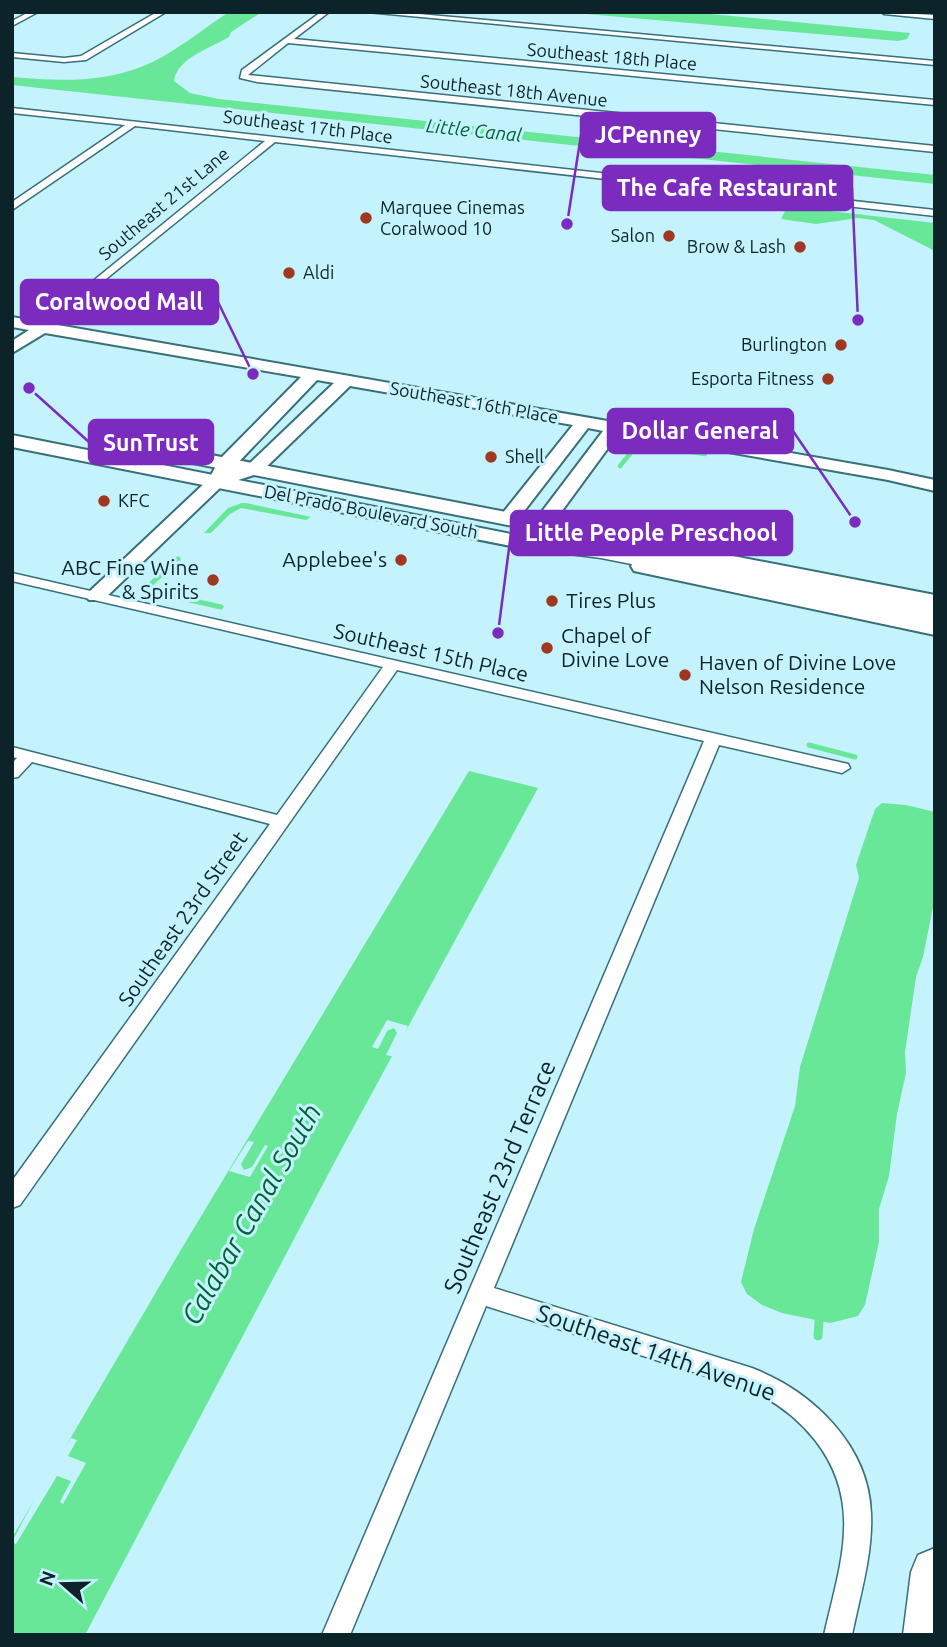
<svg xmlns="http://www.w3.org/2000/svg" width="947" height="1647" font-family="Ubuntu,sans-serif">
	<rect width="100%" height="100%" fill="#c4f2fd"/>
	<path fill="#68e798" d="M 229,12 L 262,12 L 231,32 L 229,37 C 211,48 177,58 174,81 L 190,93 L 219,99 L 935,175 L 935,184 L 12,85 L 12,77 C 55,81 101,83 141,67 C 172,55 201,30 229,12 Z
		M 563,12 L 690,12 L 910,33 L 907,39 L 898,41 Z
		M 794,207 L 935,223 L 935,251 L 874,220 L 858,218 L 816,224 L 781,219 L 785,211 Z
		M 242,503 L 246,503 L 311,517 L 306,520 L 241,508 L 230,514 L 211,533 L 204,533 L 228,508 Z
		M 469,771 L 538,788 L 341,1150 L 85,1635 L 12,1635 L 12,1538 L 176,1258 Z
		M 882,803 L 906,805 L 935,812 L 935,897 L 923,957 L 916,977 L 905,1052 L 906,1073 L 897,1114 L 889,1176 L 879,1209 L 879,1242 L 865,1305 L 858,1316 L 830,1323 L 782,1313 L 762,1305 L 747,1294 L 741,1282 L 754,1229 L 795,1106 L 800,1067 L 859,878 L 856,865 L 875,809 Z"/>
	<path fill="#c4f2fd" d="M 387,1020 L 408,1026 L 395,1057 L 386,1055 L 397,1033 L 394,1028 L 387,1031 L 378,1049 L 372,1047 Z
		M 248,1141 L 254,1142 L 241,1164 L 244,1170 L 252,1167 L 265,1145 L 268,1146 L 250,1177 L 229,1171 Z
		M 71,1438 L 77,1440 L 68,1456 L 86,1463 L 63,1504 L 60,1502 L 71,1481 L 57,1476 L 16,1544 L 12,1542 L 33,1502 L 30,1500 Z"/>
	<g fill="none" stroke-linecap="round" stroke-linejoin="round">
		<path stroke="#68e798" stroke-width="4.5" d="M 620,466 L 633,450 L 646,445 L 705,454"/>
		<path stroke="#68e798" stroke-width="5" d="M 178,559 L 151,584 L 150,591 L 221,607
			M 809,745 L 855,757"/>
		<path stroke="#68e798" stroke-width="9" d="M 818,1336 L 819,1321"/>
		<defs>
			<path id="street" d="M 29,12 L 38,12 L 12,26 L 12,21 Z
				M 157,12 L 166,12 L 86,60 L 64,62 L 12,57 L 12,53 L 64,58 L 81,56 Z
				M 321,12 L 329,12 L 294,39 L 935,100 L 935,105 L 288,43 L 248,75 L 935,146 L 935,152 L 257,82 L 240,78 L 242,70 Z
				M 367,12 L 397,12 L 935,61 L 935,65 Z
				M 881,12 L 935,15 L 935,19 L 884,14 Z
				M 12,108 L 935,210 L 935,216 L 275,142 L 43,330 L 39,329 L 39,325 L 265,141 L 135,126 L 12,210 L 12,202 L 125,125 L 12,113 Z
				M 12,573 L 848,764 L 850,768 L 842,773 L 719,745 L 494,1288 L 752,1368 C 812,1391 869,1445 871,1513 C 873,1554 860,1595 852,1635 L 824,1635 C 840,1564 864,1503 815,1440 C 796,1416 774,1400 747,1389 L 486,1306 L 350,1635 L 322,1635 L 704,741 L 397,670 L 20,1205 L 12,1208 L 12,1181 L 270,824 L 32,762 L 18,777 L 12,778 L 12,763 L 17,758 L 12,757 L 12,747 L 277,815 L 383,667 L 12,581 Z"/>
			<path id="secondary" d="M 12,317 L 888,470 L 935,480 L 935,491 L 888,480 L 619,433 L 548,530 L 541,532 L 531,526 L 603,431 L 588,428 L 515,523 L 508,525 L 498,519 L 573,425 L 350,386 L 260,473 L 223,485 L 103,600 L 89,600 L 86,596 L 89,592 L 209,479 L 219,460 L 301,377 L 45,333 L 12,353 L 12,341 L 29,330 L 12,327 ZM 317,380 L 334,383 L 248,465 L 231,470 Z"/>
			<path id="primary" d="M 12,435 L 546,541 L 553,543 L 556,547 L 553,551 L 546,553 L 12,447 Z
				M 108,435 L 935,595 L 935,609 L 101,445 L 99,441 L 101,437 Z
				M 642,560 L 935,621 L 935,635 L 634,571 L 631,566 L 634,561 Z"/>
			<path id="highway" d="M 523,534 L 601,542 L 935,608 L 935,624 L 601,558 L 514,547 L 510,542 L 514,537 Z
				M 935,1548 L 935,1635 L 903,1635 L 911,1572 L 918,1555 Z"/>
		</defs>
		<use href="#street" stroke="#376f7b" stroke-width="3"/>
		<use href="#secondary" stroke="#376f7b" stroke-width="4"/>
		<use href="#primary" stroke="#376f7b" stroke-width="4"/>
		<use href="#highway" stroke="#376f7b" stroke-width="3"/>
		<use href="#street" fill="#fff" fill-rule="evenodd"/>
		<use href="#secondary" fill="#fff" fill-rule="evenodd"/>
		<use href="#primary" fill="#fff" fill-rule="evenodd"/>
		<use href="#highway" fill="#fff" fill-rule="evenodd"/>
	</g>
	<g fill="#a03720" stroke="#c4f2fd" stroke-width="2.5">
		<circle cx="366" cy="218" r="7"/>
		<circle cx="669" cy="236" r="7"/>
		<circle cx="800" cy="247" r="7"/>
		<circle cx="289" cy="273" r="7"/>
		<circle cx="841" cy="345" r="7"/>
		<circle cx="828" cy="379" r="7"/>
		<circle cx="491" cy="457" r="7"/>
		<circle cx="104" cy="501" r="7"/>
		<circle cx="401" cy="560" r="7"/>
		<circle cx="213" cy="580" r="7"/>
		<circle cx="552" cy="601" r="7"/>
		<circle cx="547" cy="648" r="7"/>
		<circle cx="685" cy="675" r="7"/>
	</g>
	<g text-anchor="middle" stroke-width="6" stroke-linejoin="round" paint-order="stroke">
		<g font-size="18" fill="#0c2329" stroke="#c4f2fd">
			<text transform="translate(612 57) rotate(5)" y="6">Southeast 18th Place</text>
			<text transform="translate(514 91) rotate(6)" y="6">Southeast 18th Avenue</text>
			<text transform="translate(308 127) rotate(7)" y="6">Southeast 17th Place</text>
			<text transform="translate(164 204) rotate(-40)" y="6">Southeast 21st Lane</text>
			<text transform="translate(474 403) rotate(10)" y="6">Southeast 16th Place</text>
			<text transform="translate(371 512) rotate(11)" y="6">Del Prado Boulevard South</text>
		</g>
		<g font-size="18" fill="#0c2329" stroke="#c4f2fd" text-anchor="start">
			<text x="380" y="214">Marquee Cinemas<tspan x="380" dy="21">Coralwood 10</tspan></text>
			<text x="655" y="242" text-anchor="end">Salon</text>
			<text x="786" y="253" text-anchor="end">Brow &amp; Lash</text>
			<text x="303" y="279">Aldi</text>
			<text x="827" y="351" text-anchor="end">Burlington</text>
			<text x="814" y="385" text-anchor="end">Esporta Fitness</text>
			<text x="505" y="463">Shell</text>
			<text x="118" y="507">KFC</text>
		</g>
		<g font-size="19" font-style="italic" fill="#006434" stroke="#c4f2fd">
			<text transform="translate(474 130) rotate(6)" y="7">Little Canal</text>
		</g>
		<g font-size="21" fill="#0c2329" stroke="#c4f2fd" text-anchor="start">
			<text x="387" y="567" text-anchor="end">Applebee's</text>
			<text x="199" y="575" text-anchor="end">ABC Fine Wine<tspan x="199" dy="24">&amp; Spirits</tspan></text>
			<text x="566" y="608">Tires Plus</text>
			<text x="561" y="643">Chapel of<tspan x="561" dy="24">Divine Love</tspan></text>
			<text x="699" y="670">Haven of Divine Love<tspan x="699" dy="24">Nelson Residence</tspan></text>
		</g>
		<g font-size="21" fill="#0c2329" stroke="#c4f2fd">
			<text transform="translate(431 653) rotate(13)" y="7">Southeast 15th Place</text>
			<text transform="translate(183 919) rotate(-55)" y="7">Southeast 23rd Street</text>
		</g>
		<g font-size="24" fill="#0c2329" stroke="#c4f2fd">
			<text transform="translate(500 1177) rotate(-67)" y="8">Southeast 23rd Terrace</text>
			<text transform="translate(656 1353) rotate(19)" y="8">Southeast 14th Avenue</text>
		</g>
		<g font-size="28" font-style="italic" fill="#006434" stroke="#c4f2fd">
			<text transform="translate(251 1214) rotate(-60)" y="10">Calabar Canal South</text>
		</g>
	</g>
	<path fill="none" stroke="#7b2cbf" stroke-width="2.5" d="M567 224L581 135M858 320L852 188M253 374L218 302M855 522L793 431M29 388L89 442M498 633L511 533"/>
	<g fill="#7b2cbf" stroke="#c4f2fd" stroke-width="2.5">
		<circle cx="567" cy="224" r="7"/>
		<circle cx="858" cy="320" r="7"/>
		<circle cx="253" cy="374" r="7"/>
		<circle cx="855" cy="522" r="7"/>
		<circle cx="29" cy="388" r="7"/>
		<circle cx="498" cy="633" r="7"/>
	</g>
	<g fill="#7b2cbf" stroke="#7b2cbf" stroke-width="2.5">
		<rect x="581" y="113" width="134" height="44" rx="7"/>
		<rect x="603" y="166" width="249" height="44" rx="7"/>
		<rect x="21" y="280" width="197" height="44" rx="7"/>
		<rect x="608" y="409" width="185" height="44" rx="7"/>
		<rect x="89" y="420" width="124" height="44" rx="7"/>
		<rect x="511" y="511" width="281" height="44" rx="7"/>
	</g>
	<g font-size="23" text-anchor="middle" font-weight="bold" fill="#fff">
		<text x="648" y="143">JCPenney</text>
		<text x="727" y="196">The Cafe Restaurant</text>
		<text x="119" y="310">Coralwood Mall</text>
		<text x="700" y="439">Dollar General</text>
		<text x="151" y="451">SunTrust</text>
		<text x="651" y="541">Little People Preschool</text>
	</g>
	<rect width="947" height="1647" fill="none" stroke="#0c2329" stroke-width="28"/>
	<g transform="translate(63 1584) rotate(290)" stroke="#c4f2fd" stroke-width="5" paint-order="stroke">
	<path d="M0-5L12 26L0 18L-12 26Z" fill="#0c2329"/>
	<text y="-10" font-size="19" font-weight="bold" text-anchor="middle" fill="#0c2329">N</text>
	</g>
</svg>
